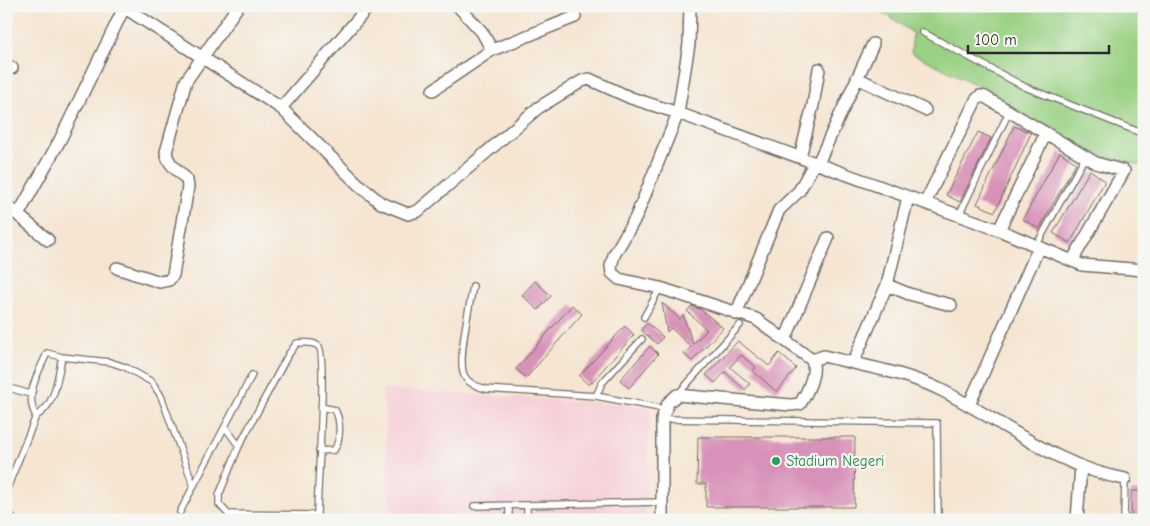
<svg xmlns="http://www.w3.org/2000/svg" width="1150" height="526" font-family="'Comic Neue',sans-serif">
	<rect width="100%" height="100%" fill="#f6f6f2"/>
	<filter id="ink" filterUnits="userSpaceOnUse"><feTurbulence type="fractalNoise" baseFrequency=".02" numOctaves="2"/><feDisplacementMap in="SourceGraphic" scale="10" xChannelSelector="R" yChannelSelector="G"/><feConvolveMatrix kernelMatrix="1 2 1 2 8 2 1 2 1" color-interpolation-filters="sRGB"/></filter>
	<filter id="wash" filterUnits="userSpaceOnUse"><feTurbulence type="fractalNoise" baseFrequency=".0096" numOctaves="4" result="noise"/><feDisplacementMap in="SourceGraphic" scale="20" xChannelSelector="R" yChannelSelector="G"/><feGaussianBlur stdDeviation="1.12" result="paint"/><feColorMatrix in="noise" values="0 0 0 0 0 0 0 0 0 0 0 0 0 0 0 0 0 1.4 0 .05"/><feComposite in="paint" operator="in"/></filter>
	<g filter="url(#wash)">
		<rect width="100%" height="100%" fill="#f5e5d1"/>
		<path fill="#f6cfd7" d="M 383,389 L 616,404 L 617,401 L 650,408 L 645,520 L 391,520 Z"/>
		<path fill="#9ad184" stroke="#627e58" d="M 874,6 L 1144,6 L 1144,166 L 1101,156 L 1037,123 L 977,85 L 911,53 L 913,33 Z"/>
		<g id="blocks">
			<path fill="#d891b8" d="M 1014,126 L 1031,133 L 995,212 L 977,204 Z
				M 978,132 L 991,138 L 960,202 L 946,195 Z
				M 1060,152 L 1076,163 L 1039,229 L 1023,219 Z
				M 1090,170 L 1105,181 L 1070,243 L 1053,233 Z
				M 535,281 L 551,296 L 538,310 L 522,295 Z
				M 662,303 L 680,319 L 683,315 L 693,344 L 707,330 L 687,311 L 692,306 L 700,309 L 723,328 L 692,361 L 684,354 L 691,347 L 671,328 L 667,332 Z
				M 572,305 L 582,314 L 526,378 L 516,369 Z
				M 647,323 L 663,337 L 657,344 L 641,330 Z
				M 625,326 L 634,335 L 589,385 L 579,376 Z
				M 738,341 L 769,366 L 779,353 L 796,368 L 777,392 L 753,371 L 756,367 L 741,355 L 730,367 L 750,384 L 745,390 L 725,372 L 715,383 L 706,375 Z
				M 650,346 L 658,354 L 629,388 L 620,380 Z
				M 698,437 L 855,437 L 854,507 L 706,507 L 706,484 L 697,484 Z
				M 1131,491 L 1144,491 L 1144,520 L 1131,520 Z"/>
		</g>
	</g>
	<g filter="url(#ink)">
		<use href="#blocks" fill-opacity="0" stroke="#726c65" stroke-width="1"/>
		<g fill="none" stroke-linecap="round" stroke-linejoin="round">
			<defs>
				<path id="lane" d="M 922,32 L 1025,87 L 1144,134
					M 959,215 L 1009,112
					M 1036,246 L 1085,157
					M 473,286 C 470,304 457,360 464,375 C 468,384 477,386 486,389 L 596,396 L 665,409
					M 644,317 L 660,288
					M 6,387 L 30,394
					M 678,394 L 740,325
					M 596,396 L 602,383 L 642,339
					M 36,416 C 24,395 38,374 47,353 L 62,357
					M 662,419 L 937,423 L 938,520
					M 225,427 L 239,446
					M 319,451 L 334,450 C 341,440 341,421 335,410 L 321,407
					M 6,491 L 36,416 C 56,405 57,379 62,357 L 110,362 L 125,367 L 152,382 L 161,396 L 193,484
					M 474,506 L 662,502
					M 509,506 L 509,520
					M 527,506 L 527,520
					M 180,512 L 252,375
					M 316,520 L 317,515 C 317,494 327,356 319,347 C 314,341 304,343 297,343 L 288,355 L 239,446 L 219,495 L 219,504 L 228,514 L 317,515
					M 1124,520 L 1125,479"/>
				<path id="street" d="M 122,6 L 281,108 L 369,6
					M 458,6 L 482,32 L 492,50
					M 6,64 L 12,68
					M 857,78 L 925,110
					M 433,90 L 492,50 L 575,17
					M 281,108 L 359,185 L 381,203 L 408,214 L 418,211 L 538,108 L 582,81 L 589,79 L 631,98 L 678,113 L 999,230 L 1082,265 L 1144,270
					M 800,157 L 813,105 L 819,69
					M 818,163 L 873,44
					M 925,203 L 976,100 L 980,96 L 985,97 L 1096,163 L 1124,171 L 1072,261
					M 6,205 L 48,240
					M 18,215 L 60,140 L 125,6
					M 999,230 L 1046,133
					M 117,268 L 160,282 L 169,280 L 173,275 L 188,187 L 187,180 C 179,170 168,166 166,152 L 186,81 L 238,6
					M 887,285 L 909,294 L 951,305
					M 736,314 L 779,210 L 799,191 L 815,162
					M 785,340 L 828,238
					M 812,360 L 824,356 C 863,366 904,372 941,390 C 1001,420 1057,467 1125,479
					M 853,363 L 887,285 L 908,197
					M 969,405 L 1039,247
					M 662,520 L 662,419 L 668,403 L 677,395 L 791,405 L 800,404 C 807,393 817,373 812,360 L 756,319 L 660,288 L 619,279 L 612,273 L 611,266 L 614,255 L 636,217 L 678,113 L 689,44 L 690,6
					M 1077,520 L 1081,466"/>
				<path id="primary" d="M 6,519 L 7,520"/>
			</defs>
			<use href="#lane" stroke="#726c65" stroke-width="8"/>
			<use href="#street" stroke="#726c65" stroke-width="14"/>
			<use href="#primary" stroke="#726c65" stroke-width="20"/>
			<use href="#lane" stroke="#fff" stroke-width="5.5"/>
			<use href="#street" stroke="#fff" stroke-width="11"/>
			<use href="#primary" stroke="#fff" stroke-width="18"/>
		</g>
	</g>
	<circle fill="#2e9e5b" stroke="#f6f6f2" stroke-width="2" cx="776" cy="461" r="5"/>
	<g text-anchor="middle" stroke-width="4.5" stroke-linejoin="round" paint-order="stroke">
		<g font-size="15" fill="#27864d" stroke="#f6f6f2" text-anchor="start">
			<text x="786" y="466">Stadium Negeri</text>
		</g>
	</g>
	<rect width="1150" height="526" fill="none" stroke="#f6f6f2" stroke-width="25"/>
	<path d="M968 45v8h141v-8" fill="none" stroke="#2b2b2b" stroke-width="2.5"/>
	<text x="975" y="45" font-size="15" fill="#2b2b2b" stroke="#f6f6f2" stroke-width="4" paint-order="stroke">100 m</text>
</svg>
